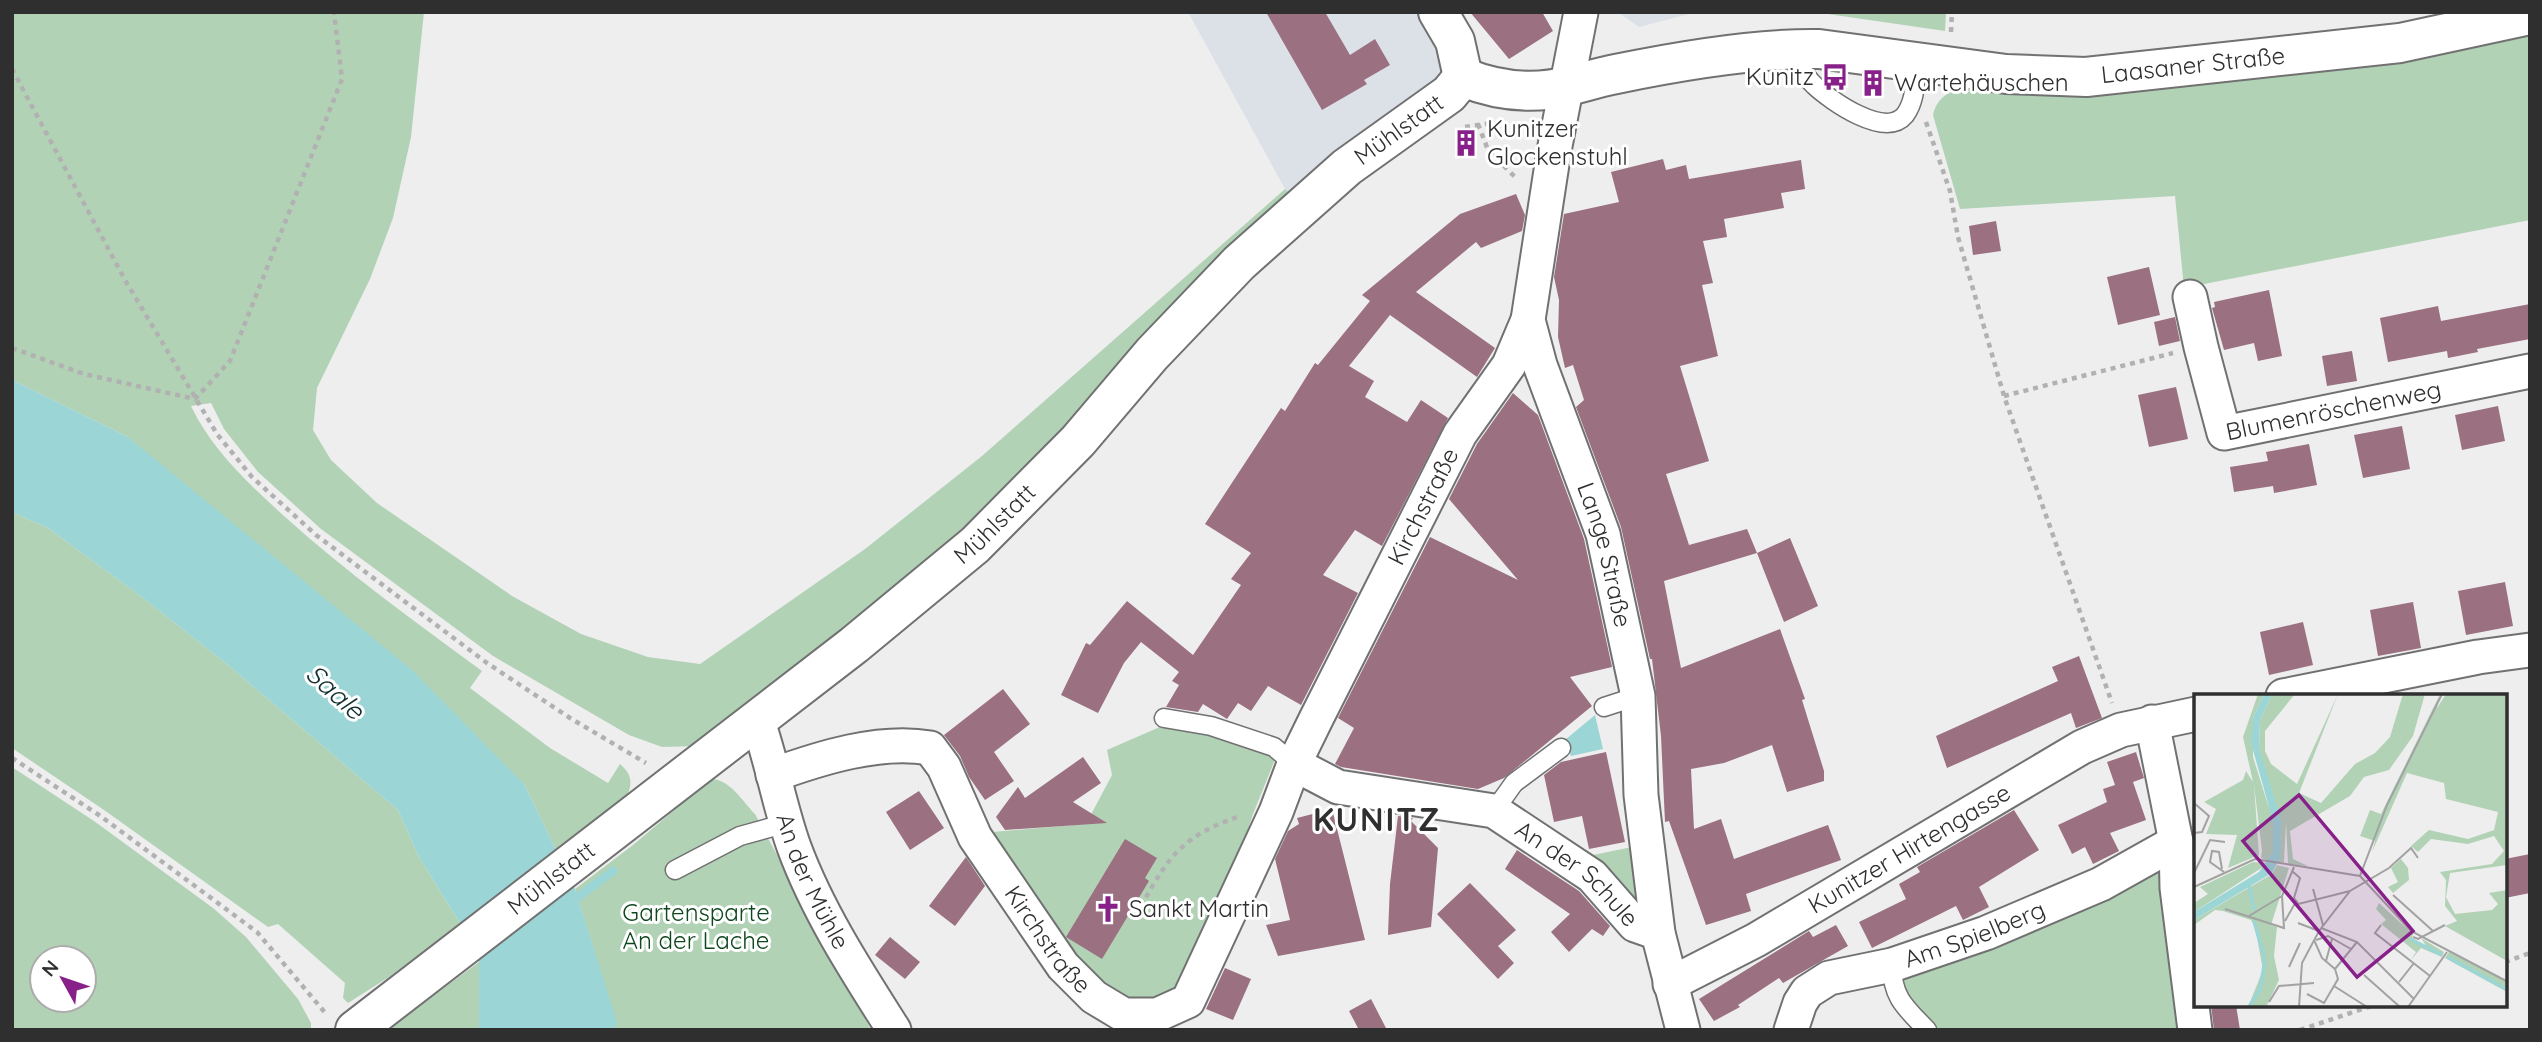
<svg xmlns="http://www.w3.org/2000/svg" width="2542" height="1042" font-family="Quicksand,sans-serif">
	<rect width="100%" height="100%" fill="#eeeeef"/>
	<path fill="#dce1e8" d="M 1188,12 L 1421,12 L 1440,47 L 1442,68 L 1430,86 L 1293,196 L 1285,189 Z
		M 1618,12 L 1697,12 L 1639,27 Z"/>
	<path fill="#b2d2b6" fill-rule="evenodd" d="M 12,12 L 424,12 L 411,137 L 393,218 L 370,279 L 317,388 L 313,430 L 331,460 L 377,503 L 512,596 L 581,634 L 648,657 L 700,664 L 865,549 L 982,456 L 1285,189 L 1293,196 L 1022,476 L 959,535 L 699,746 L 662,747 L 629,735 L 493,656 L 321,529 L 258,472 L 224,429 L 211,403 L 191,406 C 212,450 248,483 284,516 C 346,572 414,621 482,671 L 470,688 L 550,748 L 608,783 L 620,764 C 635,777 632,787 623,804 L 607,811 L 556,850 L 524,784 L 128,437 L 12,380 Z
		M 1814,12 L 1946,12 L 1945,31 Z
		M 2530,29 L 2530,220 L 2184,288 L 2175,196 L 1960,209 L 1933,115 C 1937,98 1947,93 1963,86 Z
		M 12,512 L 48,528 L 142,597 L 228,665 L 398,810 L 419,857 L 460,923 L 389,977 L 348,1003 L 343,998 L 345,983 L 278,924 L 268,927 L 104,810 L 12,748 Z
		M 1162,726 L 1211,733 L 1276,757 L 1253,814 L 1216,927 L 1181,991 L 1147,1009 L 1101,991 L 981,833 L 1086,824 L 1112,775 L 1107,750 Z
		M 12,767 L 94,821 L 213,908 L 246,937 L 298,999 L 311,1023 L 311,1030 L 12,1030 ZM 42,958 L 84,958 L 84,1000 L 42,1000 Z
		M 711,779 C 730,779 743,802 755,814 L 871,1030 L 615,1030 L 616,1022 L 575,889 L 633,845 Z
		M 1632,847 L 1639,912 L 1593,855 Z
		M 2170,851 L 2179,1030 L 1938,1030 L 1909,1001 L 1900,981 L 1903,975 Z
		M 479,962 L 479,1030 L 387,1030 Z"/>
	<path fill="#9bd5d5" d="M 12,380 L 128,437 L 412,670 L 524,784 L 575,889 L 617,1022 L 615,1030 L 479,1030 L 479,961 L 460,923 L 419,857 L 398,810 L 228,665 L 142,597 L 48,528 L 12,512 Z
		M 1595,715 L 1603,749 L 1571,756 L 1565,740 Z"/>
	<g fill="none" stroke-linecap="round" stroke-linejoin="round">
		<path stroke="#9bd5d5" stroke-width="9" d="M 570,903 L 613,871"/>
	</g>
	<path fill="#9b7080" d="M 1266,12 L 1325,12 L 1350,55 L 1375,39 L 1390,65 L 1364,80 L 1367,84 L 1322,110 Z
		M 1470,12 L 1542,12 L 1553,31 L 1509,59 Z
		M 1663,159 L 1666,170 L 1686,165 L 1689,179 L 1801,160 L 1805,189 L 1781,193 L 1784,208 L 1724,219 L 1727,237 L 1703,241 L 1713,283 L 1702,285 L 1718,356 L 1680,366 L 1709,461 L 1666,474 L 1689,545 L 1747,529 L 1757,553 L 1664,581 L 1681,668 L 1780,629 L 1805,699 L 1802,700 L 1824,771 L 1824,781 L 1787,792 L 1772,745 L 1724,763 L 1691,769 L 1694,829 L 1721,819 L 1734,859 L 1828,825 L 1841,860 L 1746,894 L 1751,911 L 1706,925 L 1669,821 L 1665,822 L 1661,736 L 1652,659 L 1650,659 L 1621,527 L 1576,407 L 1584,400 L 1573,365 L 1565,368 L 1558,337 L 1559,300 L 1554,277 L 1564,214 L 1619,202 L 1611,172 Z
		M 1516,194 L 1525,215 L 1522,231 L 1481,248 L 1476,242 L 1416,292 L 1495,348 L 1477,377 L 1390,315 L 1349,366 L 1374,381 L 1365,397 L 1407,422 L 1421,400 L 1448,418 L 1382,546 L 1355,530 L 1323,575 L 1358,593 L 1301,705 L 1268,686 L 1251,711 L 1238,703 L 1227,719 L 1203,704 L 1198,712 L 1166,707 L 1179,685 L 1172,681 L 1179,672 L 1141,642 L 1124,663 L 1098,713 L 1061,695 L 1086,643 L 1090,645 L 1127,601 L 1193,655 L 1241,585 L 1231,579 L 1251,553 L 1205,524 L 1281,408 L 1285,411 L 1315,363 L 1318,365 L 1370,301 L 1362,295 L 1460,214 Z
		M 1996,221 L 2001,251 L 1973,255 L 1969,226 Z
		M 2149,267 L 2160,315 L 2118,325 L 2107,277 Z
		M 2269,290 L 2282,356 L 2258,361 L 2254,343 L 2224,350 L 2212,308 L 2215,307 L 2214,302 Z
		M 2530,304 L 2530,339 L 2477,349 L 2478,352 L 2448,358 L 2447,351 L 2388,362 L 2380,318 L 2438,306 L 2441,321 Z
		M 2175,317 L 2180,341 L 2159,346 L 2154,322 Z
		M 2352,351 L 2357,381 L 2327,386 L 2322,356 Z
		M 2176,387 L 2188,439 L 2149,447 L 2138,395 Z
		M 1513,393 L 1538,415 L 1584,539 L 1612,667 L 1570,677 L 1592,706 L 1504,778 L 1478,789 L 1341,767 L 1335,764 L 1354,728 L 1338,718 L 1430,537 L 1518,580 L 1449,499 L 1477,444 Z
		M 2498,406 L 2505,441 L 2462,450 L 2455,415 Z
		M 2402,426 L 2410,469 L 2363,478 L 2354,435 Z
		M 2309,444 L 2317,485 L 2274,493 L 2273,486 L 2234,492 L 2230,467 L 2268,461 L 2266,452 Z
		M 1790,538 L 1818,606 L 1784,622 L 1757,553 Z
		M 2505,582 L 2513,626 L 2466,635 L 2458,591 Z
		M 2413,602 L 2421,648 L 2378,656 L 2370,610 Z
		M 2303,622 L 2313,665 L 2269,675 L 2260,632 Z
		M 2079,656 L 2102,718 L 2076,728 L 2071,713 L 1947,768 L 1936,736 L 2058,681 L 2052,667 Z
		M 1003,689 L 1030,724 L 994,752 L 1014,781 L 985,800 L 969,777 L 960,756 L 944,735 Z
		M 1606,752 L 1625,842 L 1589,849 L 1582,816 L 1554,822 L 1544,775 L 1561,762 Z
		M 2136,752 L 2144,778 L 2133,782 L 2146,820 L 2110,833 L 2119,851 L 2093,864 L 2085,847 L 2072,854 L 2058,825 L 2107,802 L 2103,789 L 2115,785 L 2107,762 Z
		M 1083,757 L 1101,783 L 1073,802 L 1107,823 L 1005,830 L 996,817 L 1018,787 L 1025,798 Z
		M 919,791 L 944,828 L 910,850 L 886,812 Z
		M 1332,809 L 1365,940 L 1278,956 L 1266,925 L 1290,920 L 1275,859 L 1288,831 L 1299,824 L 1297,818 Z
		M 2014,810 L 2039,850 L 1979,887 L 1989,907 L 1963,920 L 1956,906 L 1872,948 L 1859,922 L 1906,899 L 1899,884 L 1920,872 L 1917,867 Z
		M 1398,816 L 1413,818 L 1411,821 L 1438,848 L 1431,927 L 1388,935 L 1390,884 Z
		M 1125,839 L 1157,858 L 1145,878 L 1149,881 L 1102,959 L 1066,937 Z
		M 1517,850 L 1579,891 L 1610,926 L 1603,936 L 1592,929 L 1569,952 L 1551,932 L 1570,914 L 1505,869 Z
		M 2530,854 L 2530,893 L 2505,898 L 2505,859 Z
		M 966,857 L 985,886 L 955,926 L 929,906 Z
		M 1470,883 L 1516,930 L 1498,946 L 1514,963 L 1498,979 L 1437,914 Z
		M 1836,925 L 1848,946 L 1783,983 L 1779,978 L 1738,1005 L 1740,1007 L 1714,1021 L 1699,999 L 1809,931 L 1813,937 Z
		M 890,937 L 920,962 L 905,979 L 875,955 Z
		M 1225,968 L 1251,979 L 1233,1020 L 1206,1009 Z
		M 1371,999 L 1387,1030 L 1359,1030 L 1349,1011 Z
		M 2211,1005 L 2236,1005 L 2240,1030 L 2214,1030 Z"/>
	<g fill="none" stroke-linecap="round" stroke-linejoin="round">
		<defs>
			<path id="service" d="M 1789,49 C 1797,60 1804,76 1814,85 C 1831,101 1885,139 1905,115 C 1916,100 1915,80 1917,62
				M 1604,707 L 1638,696
				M 1164,718 L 1211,726 L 1274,747 L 1294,764
				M 1494,811 L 1514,783 L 1561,748
				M 675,870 L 740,836 L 787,823
				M 1892,965 C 1892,998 1906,1008 1927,1030"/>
			<g id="minor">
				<path id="s1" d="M 1581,12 L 1554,151 L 1528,320 L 1540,365 L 1603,534 L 1638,696 L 1641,795 L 1658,933 L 1683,1030"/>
				<path id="s2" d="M 2190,297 L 2201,347 L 2224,433 L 2530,371"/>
				<path d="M 2283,696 L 2478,657 L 2530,650"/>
				<path id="s3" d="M 757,719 C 772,761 779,805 794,847 C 818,912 857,972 894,1030"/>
				<path d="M 2152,722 L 2176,842 L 2177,888 L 2195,1030"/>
				<path id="s4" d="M 1294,764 L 1338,787 L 1494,811 L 1592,876 L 1635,925 L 1658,933"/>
				<path id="s5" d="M 773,775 C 820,758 880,739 930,748 L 944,767 L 975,837 L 1063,966 L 1094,997 L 1124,1015 L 1157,1015 L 1188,1001 L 1276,812 L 1294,764 L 1316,719 L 1460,434 L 1509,365 L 1528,320"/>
				<path id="s6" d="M 1670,984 L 1756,940 L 2082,747 L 2121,730 L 2196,714"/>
				<path id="s7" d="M 1791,1030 L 1800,1003 L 1807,992 L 1829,978 L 1892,965 L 1986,933 L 2101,884 L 2176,842"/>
			</g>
			<g id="tertiary">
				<path d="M 1438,12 L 1455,41 L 1463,77"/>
				<path id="s8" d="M 1463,77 C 1497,91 1532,95 1569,86 C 1584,82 1600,77 1616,74 C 1679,61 1755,48 1819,49 L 2006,74 L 2086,77 L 2400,43 L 2530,15"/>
				<path id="s9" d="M 355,1030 L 854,645 L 975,545 L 1078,441 L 1152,354 L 1239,263 L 1347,167 L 1449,94 L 1463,77"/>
			</g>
		</defs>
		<use href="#service" stroke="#717172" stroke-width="21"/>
		<use href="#minor" stroke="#717172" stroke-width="37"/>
		<use href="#tertiary" stroke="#717172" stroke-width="42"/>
		<path stroke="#b1b1b2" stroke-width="4.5" stroke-dasharray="5 5" stroke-linecap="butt" d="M 1951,32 L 1952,12
			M 12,69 L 125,280 L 217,434 L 252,477 L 316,535 L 487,663 L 570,718 L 646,763
			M 1926,122 L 1950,191 L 1958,237 L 2004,396 L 2112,703
			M 1478,124 L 1488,150 L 1517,179
			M 1465,127 L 1491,123
			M 12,348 L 84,374 L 195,399 L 230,361 L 342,79 L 334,12
			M 2004,396 L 2173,353
			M 12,758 L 99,815 L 257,932 L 327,1015
			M 1141,906 C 1170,854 1183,836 1240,816
			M 2505,962 L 2530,953
			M 2300,1030 L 2374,1005"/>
		<use href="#service" stroke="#fff" stroke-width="18"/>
		<use href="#minor" stroke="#fff" stroke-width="33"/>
		<use href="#tertiary" stroke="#fff" stroke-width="38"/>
	</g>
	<defs>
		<symbol id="bus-bare" viewBox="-9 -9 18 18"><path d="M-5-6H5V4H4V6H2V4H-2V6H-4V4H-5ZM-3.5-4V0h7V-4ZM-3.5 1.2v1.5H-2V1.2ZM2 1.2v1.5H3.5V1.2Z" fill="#872189" stroke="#fff" stroke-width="2.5" paint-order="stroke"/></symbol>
		<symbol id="building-bare" viewBox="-9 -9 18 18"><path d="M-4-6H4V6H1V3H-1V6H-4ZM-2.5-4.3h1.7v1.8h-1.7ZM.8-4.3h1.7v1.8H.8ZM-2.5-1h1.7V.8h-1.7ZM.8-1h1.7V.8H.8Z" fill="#872189" stroke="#fff" stroke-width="2.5" paint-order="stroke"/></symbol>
		<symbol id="church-bare" viewBox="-9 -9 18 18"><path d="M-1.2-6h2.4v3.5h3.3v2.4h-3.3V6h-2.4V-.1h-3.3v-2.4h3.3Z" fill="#872189" stroke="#fff" stroke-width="2.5" paint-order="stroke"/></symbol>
	</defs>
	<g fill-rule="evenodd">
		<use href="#bus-bare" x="1816" y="58" width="38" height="38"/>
		<use href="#building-bare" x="1854" y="64" width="38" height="38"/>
		<use href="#building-bare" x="1447" y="124" width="38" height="38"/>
		<use href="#church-bare" x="1089" y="890" width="38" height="38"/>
	</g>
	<g text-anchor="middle" stroke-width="6" stroke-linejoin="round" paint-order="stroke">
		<g font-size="24" fill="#2f2f30" stroke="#fff">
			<text dy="8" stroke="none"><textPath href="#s8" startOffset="738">Laasaner Straße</textPath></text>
			<text dy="8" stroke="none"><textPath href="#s9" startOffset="1382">Mühlstatt</textPath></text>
			<text dy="8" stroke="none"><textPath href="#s2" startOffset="252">Blumenröschenweg</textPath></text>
			<text dy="8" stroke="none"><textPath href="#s5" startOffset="1111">Kirchstraße</textPath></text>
			<text dy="8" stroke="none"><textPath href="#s9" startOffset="816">Mühlstatt</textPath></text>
			<text dy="8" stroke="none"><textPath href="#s1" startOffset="560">Lange Straße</textPath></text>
			<text dy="8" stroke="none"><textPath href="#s6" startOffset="275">Kunitzer Hirtengasse</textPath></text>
			<text dy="8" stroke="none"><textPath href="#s4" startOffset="312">An der Schule</textPath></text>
			<text dy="8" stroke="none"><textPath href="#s9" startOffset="248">Mühlstatt</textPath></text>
			<text dy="8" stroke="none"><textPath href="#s3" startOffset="172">An der Mühle</textPath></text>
			<text dy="8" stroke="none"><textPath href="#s7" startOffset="220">Am Spielberg</textPath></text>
			<text dy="8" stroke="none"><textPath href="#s5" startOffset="387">Kirchstraße</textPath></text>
		</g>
		<g font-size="24" fill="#2f2f30" stroke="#fff" text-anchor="start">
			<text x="1814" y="85" text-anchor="end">Kunitz</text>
			<text x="1894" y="91">Wartehäuschen</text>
			<text x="1487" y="137">Kunitzer<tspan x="1487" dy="28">Glockenstuhl</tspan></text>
			<text x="1129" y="917">Sankt Martin</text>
		</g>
		<g font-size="24" fill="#0f481f" stroke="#fff">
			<text x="696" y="921">Gartensparte<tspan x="696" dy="28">An der Lache</tspan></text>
		</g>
		<g font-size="26" font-style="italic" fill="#102e2e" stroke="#fff">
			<text transform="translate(335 692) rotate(42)" y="9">Saale</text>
		</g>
		<g font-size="32" font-weight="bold" letter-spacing="2" fill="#2f2f30" stroke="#fff">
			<text x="1377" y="831">KUNITZ</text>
		</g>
	</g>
	<g transform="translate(2194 694)">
		<rect width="313" height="313" fill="#eeeeef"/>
		<path d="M 64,0 L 70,0 L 59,24 L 59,63 L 79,127 L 79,158 L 76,167 L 67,164 L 68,157 L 60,91 L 65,161 L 34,174 L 43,141 L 12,140 L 22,115 L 10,108 L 49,86 L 52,77 L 59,88 L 49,43 ZM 78,0 L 101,0 L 71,37 L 71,57 L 77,70 L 103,90 L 144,0 L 105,99 L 127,109 L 161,70 L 181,59 L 196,43 L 209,0 L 231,0 L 219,42 L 195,76 L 170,83 L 156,102 L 96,137 L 99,165 L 114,172 L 94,170 L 92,129 L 90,168 L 84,169 L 65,54 L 66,26 ZM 246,0 L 243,14 L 252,0 L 313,0 L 313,171 L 256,179 L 252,203 L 261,220 L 298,216 L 304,210 L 295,199 L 313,196 L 313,267 L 251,232 L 263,227 L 251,212 L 252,186 L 246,178 L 298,170 L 310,157 L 300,142 L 274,150 L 237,145 L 224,158 L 217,152 L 235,136 L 274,145 L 300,136 L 304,118 L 252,105 L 250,89 L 213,79 L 178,158 L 181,147 L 166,142 L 176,116 L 187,120 ZM 207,165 L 214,174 L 215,186 L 199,199 L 194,193 L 204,188 L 197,174 ZM 59,168 L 75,169 L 0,218 L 0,209 L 14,200 L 6,193 ZM 83,171 L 95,174 L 77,231 L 83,233 L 80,262 L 85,286 L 72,313 L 54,313 L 69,276 L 61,233 L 57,226 L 29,217 L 21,216 L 0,231 L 0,226 L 78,180 ZM 185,209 L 219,240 L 218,244 L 233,253 L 227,244 L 250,258 L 248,263 L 227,254 L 217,266 L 222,258 L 187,230 L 192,226 L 182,215 ZM 255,258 L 313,286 L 313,298 L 251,264 Z" fill="#b2d2b6"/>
		<path d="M 70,0 L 78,0 L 66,26 L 65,54 L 87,127 L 86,164 L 78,179 L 0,226 L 0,218 L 65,178 L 79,158 L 79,127 L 57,49 L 59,24 Z" fill="#9bd5d5"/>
		<path fill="none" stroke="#9bd5d5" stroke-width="3.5" d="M 55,190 L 60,216M 216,245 L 248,261M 253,263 L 314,296M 55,313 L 66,295 L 71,266 L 60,227"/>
		<path fill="none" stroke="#a2a2a3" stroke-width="2" d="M 0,109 L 15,122 L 8,138 L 0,139M 28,175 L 25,158 L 18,157 L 16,168 L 30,178M 98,177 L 106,184 L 100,204 L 104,209M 0,179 L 16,146 L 31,148M 166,182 L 193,111 L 248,0M 0,193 L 61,165 L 166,182 L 217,237 L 314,288M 119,195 L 129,231M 199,201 L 239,237M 31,215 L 90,234 L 88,202 L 100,173M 55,222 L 88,202M 91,227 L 100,211 L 156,197M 104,229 L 125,237M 187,231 L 181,239 L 236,282M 127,234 L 163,248 L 220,305M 219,243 L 224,245 L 251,231M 120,246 L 128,264 L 141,275 L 163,248M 122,246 L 134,242 L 157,255M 132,267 L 138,245M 95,273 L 106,249M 170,281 L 206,313M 205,288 L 220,269M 140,292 L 173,313M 113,300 L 130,309 L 144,285 L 141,275M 75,308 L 85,292 L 120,289M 105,313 L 108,269 L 125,237 L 156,197 L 195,174 L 217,154 L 224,164M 214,313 L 253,258"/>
		<path fill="#872189" fill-opacity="0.15" stroke="#872189" stroke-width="3.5" d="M 105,101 L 219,237 L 163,283 L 49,147 Z"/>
		<rect width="313" height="313" fill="none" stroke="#2f2f30" stroke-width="3.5"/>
	</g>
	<rect width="2542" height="1042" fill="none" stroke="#2f2f30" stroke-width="28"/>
	<g transform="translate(63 979) rotate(310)"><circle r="33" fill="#ffffff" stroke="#acacac" stroke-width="2"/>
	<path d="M0-5L12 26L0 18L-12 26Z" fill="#872189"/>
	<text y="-10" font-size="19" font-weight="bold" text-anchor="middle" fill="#2f2f30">N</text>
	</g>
</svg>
